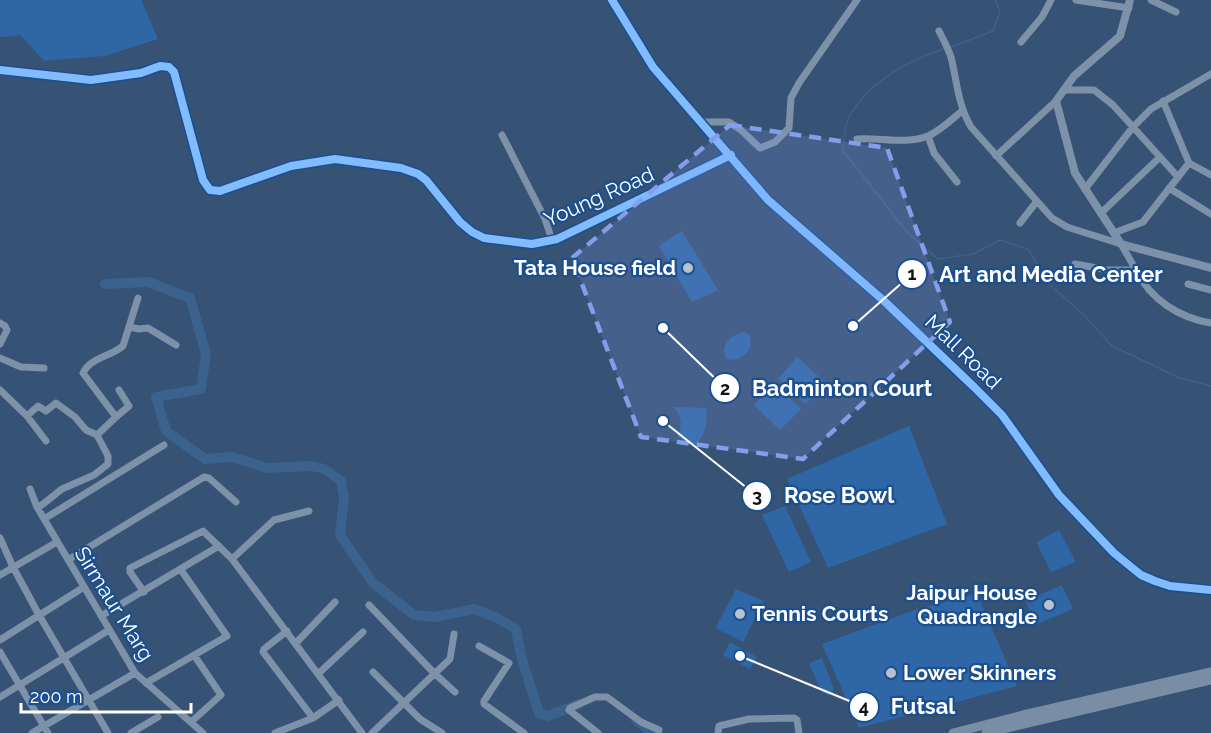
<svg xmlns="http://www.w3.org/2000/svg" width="1211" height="733" font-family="Raleway,sans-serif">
	<rect width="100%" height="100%" fill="#365274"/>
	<path fill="#2f66a5" d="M 0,0 L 141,0 L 158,39 L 105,56 L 44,61 L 20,35 L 0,37 Z
		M 682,231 L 718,290 L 692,302 L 659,246 Z
		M 743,332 L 750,335 C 754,350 742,363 726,359 C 720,346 730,335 743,332 Z
		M 797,357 L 826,383 L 805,404 L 778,379 Z
		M 774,383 L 801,409 L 780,430 L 754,405 Z
		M 673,407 L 706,408 C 708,423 705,436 694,447 L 677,436 C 683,425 682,416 673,407 Z
		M 909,426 L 947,524 L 828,568 L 787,479 Z
		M 785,506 L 811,562 L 789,572 L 762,515 Z
		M 1059,530 L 1076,562 L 1051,572 L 1036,542 Z
		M 1062,585 L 1073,609 L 1035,625 L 1026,601 Z
		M 736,589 L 764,601 L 743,642 L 715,628 Z
		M 977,594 L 1017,686 L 859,728 L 822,644 L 920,608 Z
		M 730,642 L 757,657 L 750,669 L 723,655 Z
		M 822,658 L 834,689 L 830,696 L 821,692 L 809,663 Z"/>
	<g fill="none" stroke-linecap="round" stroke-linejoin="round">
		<path stroke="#3b618d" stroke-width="1.5" d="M 949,48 L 993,31 L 1000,11 L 995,0
			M 944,49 C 907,60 867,83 848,119 C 844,127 844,141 843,151 L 908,233 L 938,259 L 973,254 L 1000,240 L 1028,249 L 1048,283 L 1085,316 L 1112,346 L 1180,378 L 1211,386"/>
		<path stroke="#3b618d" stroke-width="10" d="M 105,284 L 148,282 L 190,298 L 206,354 L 201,389 L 156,397 L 166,431 L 205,459 L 232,457 L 267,468 L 312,466 L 324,469 L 341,481 L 344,498 L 340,535 L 373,583 L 414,615 L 435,617 L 474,609 L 495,617 L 516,629 L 521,656 L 539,713 L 548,716 L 579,704
			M 636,720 L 652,732"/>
		<path stroke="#7d92a8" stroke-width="7" d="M 1076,0 L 1129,8
			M 1151,0 L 1176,12
			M 939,31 C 943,39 948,48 951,57 C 957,82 958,105 971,127 L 1052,218 L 1067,227 L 1121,244 L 1136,270 L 1108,270 L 1075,264
			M 1021,42 L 1042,17 L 1051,0
			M 1064,90 L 1094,90 L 1113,105 L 1133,127 L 1085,189
			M 1163,101 L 1189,163 L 1211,175
			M 701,122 L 729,122 L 741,130 L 760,148 L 775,142 L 789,128 L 791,98 L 799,83 L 857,0
			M 502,135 L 545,219 L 552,240
			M 928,136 L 934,153 L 957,182
			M 857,139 C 879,137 906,145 928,136 C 940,131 952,119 962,111
			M 996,156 L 1056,101
			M 1178,177 L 1133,127 L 1151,109 L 1211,74
			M 1169,188 L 1211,214
			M 1101,213 L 1160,157
			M 1020,223 L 1037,201
			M 1114,233 L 1143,222 L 1189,163
			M 1136,270 C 1150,299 1179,318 1211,323
			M 1188,284 L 1211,290
			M 0,323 L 5,326 L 7,330 L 0,344
			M 129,327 L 139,329 L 148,328 L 176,345
			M 0,358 L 21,367 L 44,368
			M 0,390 L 27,416
			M 116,417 L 129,406 L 119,390
			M 46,441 L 27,416 L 38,406 L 46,411 L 56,403 L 75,417 L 86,430 L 97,435
			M 30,489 L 37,507 L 135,673 L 203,733
			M 38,508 L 62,489 L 94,475 L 108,464 L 108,456 L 97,435 L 116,417 L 83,373 C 91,357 110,357 123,346 L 138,298
			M 44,519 L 164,445
			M 0,538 L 13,567 L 39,615 L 108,733
			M 232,559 L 274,520 L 309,511
			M 68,560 L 204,477 L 209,478 L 236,502
			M 0,575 L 57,542
			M 144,592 L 130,572 L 130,568 L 203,531 L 232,559 L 362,733
			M 369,605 L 434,673 L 455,692
			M 101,616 L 219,546
			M 287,631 L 264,649 L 263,652 L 313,718
			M 0,640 L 84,587
			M 296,643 L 335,602
			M 479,646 L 509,663 L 484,701 L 484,704 L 524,733
			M 0,652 L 48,733
			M 373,672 L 420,719 L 442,733
			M 319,673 L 363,632
			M 146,683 L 227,636 L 181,570
			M 0,697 L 109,630
			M 191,722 L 221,695 L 194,655
			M 32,733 L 135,673
			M 131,733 L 158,717
			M 275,733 L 313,718 L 339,700
			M 372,733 L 450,659 L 454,634
			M 598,733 L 569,710 L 570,708 L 595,697 L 607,697 L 641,722 L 659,730
			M 718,733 L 719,726 L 749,719 L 794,718 L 797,720 L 799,733"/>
		<path stroke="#7d92a8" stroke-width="8" d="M 612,0 L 653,67 L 768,200 L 883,300 L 974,387 L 1002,415 L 1059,495 L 1114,553 L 1141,575 L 1155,581 L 1170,586 L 1211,590
			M 1130,0 L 1120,36 L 1074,76 L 1056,101 L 1075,173 L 1121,244 L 1211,268
			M 0,70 L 91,80 L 141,73 L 160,66 L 169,67 L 174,72 L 203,180 L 210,190 L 220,191 L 291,166 L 335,159 L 401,168 L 418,174 L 426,180 L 460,222 L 472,232 L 484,238 L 532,244 L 557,239 L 731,155"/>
		<path stroke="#798da4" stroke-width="9" d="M 953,733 L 1023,715 L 1211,672
			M 986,733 L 1211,680"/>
		<defs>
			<path id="cycleway" d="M 612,0 L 653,67 L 768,200 L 883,300 L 974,387 L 1002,415 L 1059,495 L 1114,553 L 1141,575 L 1155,581 L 1170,586 L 1211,590
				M 0,70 L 91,80 L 141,73 L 160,66 L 169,67 L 174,72 L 203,180 L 210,190 L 220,191 L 291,166 L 335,159 L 401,168 L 418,174 L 426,180 L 460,222 L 472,232 L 484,238 L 532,244 L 557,239 L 731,155"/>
		</defs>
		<use href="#cycleway" stroke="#1b4f8f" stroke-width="11"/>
		<use href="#cycleway" stroke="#80bcff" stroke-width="8"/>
	</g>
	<path fill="#839eea" fill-opacity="0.2" stroke="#839eea" stroke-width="4.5" stroke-dasharray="12 8" stroke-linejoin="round" d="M 730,125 L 887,148 L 950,322 L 803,459 L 641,437 L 572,258 Z"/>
	<g fill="#b9c2ce" stroke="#1b4f8f" stroke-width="2">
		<circle cx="688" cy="268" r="6"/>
		<circle cx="1049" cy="605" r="6"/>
		<circle cx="740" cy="614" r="6"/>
		<circle cx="891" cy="673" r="6"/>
	</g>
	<g text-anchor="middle" stroke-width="4.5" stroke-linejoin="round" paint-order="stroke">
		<g font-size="21" fill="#fff" stroke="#1b4f8f">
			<text transform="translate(599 197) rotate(-24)" y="7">Young Road</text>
			<text transform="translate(963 352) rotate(44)" y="7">Mall Road</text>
			<text transform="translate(114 604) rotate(58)" y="7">Sirmaur Marg</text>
		</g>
		<g font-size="21" font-weight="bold" fill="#fff" stroke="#1b4f8f" text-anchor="end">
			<text x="676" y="275">Tata House field</text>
			<text x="1037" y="600">Jaipur House<tspan x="1037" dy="24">Quadrangle</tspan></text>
			<text x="752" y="621" text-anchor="start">Tennis Courts</text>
			<text x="903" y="680" text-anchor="start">Lower Skinners</text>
		</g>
	</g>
	<path fill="none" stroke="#fff" stroke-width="2" d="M853 326L912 274M663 328L725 388M663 421L757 496M740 656L864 707"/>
	<g fill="#fff" stroke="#1b4f8f" stroke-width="2">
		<circle cx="853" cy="326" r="6"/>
		<circle cx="663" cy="328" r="6"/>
		<circle cx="663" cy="421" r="6"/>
		<circle cx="740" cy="656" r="6"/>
		<circle cx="912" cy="274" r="15"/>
		<circle cx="725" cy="388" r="15"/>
		<circle cx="757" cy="496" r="15"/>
		<circle cx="864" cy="707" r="15"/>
	</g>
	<g font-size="18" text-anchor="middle" font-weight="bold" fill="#111">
		<text x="912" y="280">1</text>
		<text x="725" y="395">2</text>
		<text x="757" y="502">3</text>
		<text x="864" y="713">4</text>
	</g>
	<g font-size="22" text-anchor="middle" font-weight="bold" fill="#fff" stroke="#1b4f8f" stroke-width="4.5" stroke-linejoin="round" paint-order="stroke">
		<text x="1051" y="282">Art and Media Center</text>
		<text x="842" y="396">Badminton Court</text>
		<text x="839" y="503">Rose Bowl</text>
		<text x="923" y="714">Futsal</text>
	</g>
	<path d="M21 703v9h170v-9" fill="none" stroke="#ffffff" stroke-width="3"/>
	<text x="30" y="703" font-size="18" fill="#ffffff" stroke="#1b4f8f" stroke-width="4.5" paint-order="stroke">200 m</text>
</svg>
